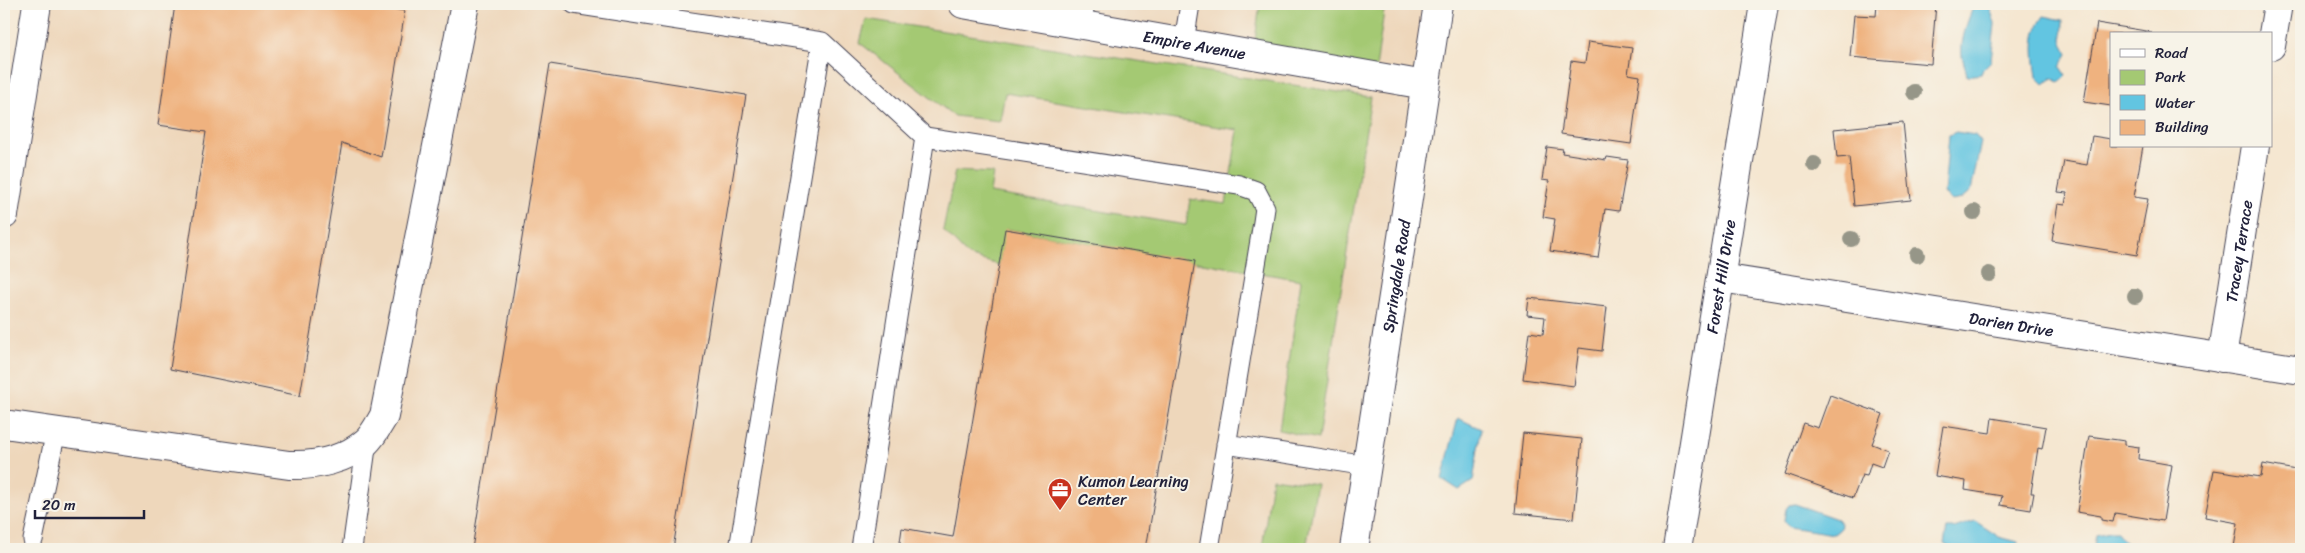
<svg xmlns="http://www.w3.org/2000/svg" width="2305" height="553" font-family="Sriracha,sans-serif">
	<rect width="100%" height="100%" fill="#f7f3e8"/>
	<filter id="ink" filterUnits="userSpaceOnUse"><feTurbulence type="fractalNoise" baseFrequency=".02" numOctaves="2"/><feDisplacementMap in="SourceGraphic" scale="10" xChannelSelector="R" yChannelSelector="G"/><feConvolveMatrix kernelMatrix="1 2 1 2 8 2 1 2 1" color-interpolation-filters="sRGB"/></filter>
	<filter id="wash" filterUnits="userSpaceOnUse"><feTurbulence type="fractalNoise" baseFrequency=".0096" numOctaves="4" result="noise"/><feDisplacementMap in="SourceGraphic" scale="20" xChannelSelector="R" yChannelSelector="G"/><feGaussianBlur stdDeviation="1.12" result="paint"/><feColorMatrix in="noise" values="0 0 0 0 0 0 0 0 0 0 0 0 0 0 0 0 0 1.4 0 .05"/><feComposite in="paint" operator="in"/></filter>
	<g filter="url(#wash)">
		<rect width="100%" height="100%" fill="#f5e7d1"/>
		<path fill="#eed7bb" d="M 38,4 L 1438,4 L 1354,549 L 4,549 L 4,215 Z"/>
		<path fill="#a4c973" stroke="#637657" d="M 1260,4 L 1385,4 L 1375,76 L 1253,55 Z
			M 866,19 L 1371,97 L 1318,439 L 1279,430 L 1301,280 L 1006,229 L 999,265 L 968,256 L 943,230 L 955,171 L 993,173 L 990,193 L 1186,225 L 1190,199 L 1226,204 L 1238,130 L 1005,93 L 1000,121 L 954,116 L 860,43 Z
			M 1272,478 L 1317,484 L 1306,549 L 1262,549 Z"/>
		<path fill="#62c5e1" stroke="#42748e" d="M 1974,6 L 1990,8 L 1995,24 L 1991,61 L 1983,69 L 1981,74 L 1967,76 C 1966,69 1964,66 1963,60 C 1958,47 1968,18 1974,6 Z
			M 2044,16 L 2063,20 L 2062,43 L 2068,54 L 2060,67 L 2066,76 L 2059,82 L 2052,78 L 2044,84 L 2037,77 C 2034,55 2030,35 2044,16 Z
			M 1956,132 L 1975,135 L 1981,142 L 1971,191 L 1962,199 L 1951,201 L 1944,193 L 1949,135 Z
			M 1458,418 L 1481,429 L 1473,481 L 1459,490 L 1442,479 Z
			M 1795,504 L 1837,519 L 1841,524 L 1840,529 L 1834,534 L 1789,527 L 1784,520 L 1786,509 L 1789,505 Z
			M 1975,521 L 1999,537 L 2018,542 L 2017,549 L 1953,549 L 1944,544 L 1947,528 L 1954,528 Z
			M 2110,532 L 2117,532 L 2125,542 L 2126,549 L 2100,549 L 2094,546 L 2096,535 Z"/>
		<g id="blocks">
			<path fill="#efb27f" d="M 175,4 L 361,4 L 405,11 L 381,157 L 342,143 L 300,396 L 170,369 L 206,132 L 158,125 Z
				M 1877,4 L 1936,4 L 1931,64 L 1850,57 L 1854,15 L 1876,16 Z
				M 2097,23 L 2152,32 L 2111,34 L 2111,106 L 2084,102 Z
				M 1588,42 L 1632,48 L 1628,74 L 1640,76 L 1631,144 L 1561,134 L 1571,61 L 1585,63 Z
				M 550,64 L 746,95 L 673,549 L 472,549 Z
				M 1903,122 L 1911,200 L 1854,206 L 1849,157 L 1837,158 L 1834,129 Z
				M 2092,136 L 2111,139 L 2111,146 L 2143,146 L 2134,197 L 2148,199 L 2137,255 L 2052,241 L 2058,204 L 2065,205 L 2067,193 L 2058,192 L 2064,161 L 2087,165 Z
				M 1547,147 L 1563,149 L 1562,153 L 1606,160 L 1607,157 L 1628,160 L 1619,211 L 1605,209 L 1598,258 L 1550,251 L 1555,219 L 1543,217 L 1549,181 L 1542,180 Z
				M 1005,229 L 1195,261 L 1146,549 L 899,549 L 902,528 L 953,537 Z
				M 1529,298 L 1607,307 L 1602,351 L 1579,348 L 1574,386 L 1523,379 L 1529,332 L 1543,334 L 1545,317 L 1527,315 Z
				M 1830,395 L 1883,414 L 1872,444 L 1888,450 L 1882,467 L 1871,463 L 1867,476 L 1862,475 L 1853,498 L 1785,474 L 1803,423 L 1818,428 Z
				M 1992,418 L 2046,427 L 2042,449 L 2038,448 L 2031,493 L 2034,493 L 2031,510 L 2000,505 L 2002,496 L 1965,490 L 1966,481 L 1935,476 L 1943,426 L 1990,433 Z
				M 1523,433 L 1582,439 L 1574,519 L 1515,513 Z
				M 2089,436 L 2125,441 L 2125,445 L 2139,447 L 2138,459 L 2172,465 L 2163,521 L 2115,513 L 2113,522 L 2101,520 L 2101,516 L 2077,512 Z
				M 2263,464 L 2301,471 L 2301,549 L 2248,549 L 2234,547 L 2238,523 L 2205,517 L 2214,470 L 2261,477 Z"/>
		</g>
	</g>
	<g filter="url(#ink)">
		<use href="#blocks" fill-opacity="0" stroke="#424052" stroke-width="1"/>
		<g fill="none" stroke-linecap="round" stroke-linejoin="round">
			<defs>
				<path id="service" d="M 574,4 L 822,42 L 925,137 L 1239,185 L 1256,191 L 1265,208 L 1263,222 L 1209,549
					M 1081,25 L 1085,4
					M 1184,42 L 1190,4
					M 1226,444 L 1367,466
					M 33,540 L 56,431
					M 352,549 L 367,441
					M 739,549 L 822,42
					M 861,549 L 925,137"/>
				<g id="minor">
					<path id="s1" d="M 963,4 L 1425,85"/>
					<path d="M 2271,46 L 2278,4"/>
					<path d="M 4,215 L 37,4"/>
					<path id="s2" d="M 1721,278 L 2301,370"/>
					<path id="s3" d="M 2222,358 L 2255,146"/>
					<path d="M 4,424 L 289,465 C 316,466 345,460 366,442 C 373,436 379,424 384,416 L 465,4"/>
					<path id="s4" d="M 1677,549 L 1764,4"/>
				</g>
				<g id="secondary">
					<path id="s5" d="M 1354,549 L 1438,4"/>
				</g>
			</defs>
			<use href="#service" stroke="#424052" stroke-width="21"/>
			<use href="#minor" stroke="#424052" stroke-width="30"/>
			<use href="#secondary" stroke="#424052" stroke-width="30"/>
			<use href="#service" stroke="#fff" stroke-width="19"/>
			<use href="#minor" stroke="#fff" stroke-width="28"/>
			<use href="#secondary" stroke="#fff" stroke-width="28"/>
		</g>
		<g fill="#969688">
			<circle cx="1914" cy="92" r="8"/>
			<circle cx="1814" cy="164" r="8"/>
			<circle cx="1974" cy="212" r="8"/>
			<circle cx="1851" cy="239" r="8"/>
			<circle cx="1917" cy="255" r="8"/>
			<circle cx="1989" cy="274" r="8"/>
			<circle cx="2135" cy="296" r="8"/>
		</g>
	</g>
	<defs>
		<symbol id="office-pin" viewBox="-11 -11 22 30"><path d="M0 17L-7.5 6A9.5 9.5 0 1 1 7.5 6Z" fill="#c8321e" stroke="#f7f3e8"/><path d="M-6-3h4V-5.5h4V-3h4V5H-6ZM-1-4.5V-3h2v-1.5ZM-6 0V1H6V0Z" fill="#fff"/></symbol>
	</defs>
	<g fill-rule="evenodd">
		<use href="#office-pin" x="1046" y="476" width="28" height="38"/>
	</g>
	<g text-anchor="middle" stroke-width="4" stroke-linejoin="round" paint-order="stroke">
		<g font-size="16" fill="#22223b" stroke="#f7f3e8">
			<text dy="6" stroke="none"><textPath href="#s1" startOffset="235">Empire Avenue</textPath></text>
			<text dy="6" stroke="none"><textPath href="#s3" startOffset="108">Tracey Terrace</textPath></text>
			<text dy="6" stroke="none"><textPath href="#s5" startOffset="276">Springdale Road</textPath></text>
			<text dy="6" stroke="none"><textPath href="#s4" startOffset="276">Forest Hill Drive</textPath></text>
			<text dy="6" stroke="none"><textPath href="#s2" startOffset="294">Darien Drive</textPath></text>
		</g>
		<g font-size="16" fill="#22223b" stroke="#f7f3e8" text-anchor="start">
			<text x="1078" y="487">Kumon Learning<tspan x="1078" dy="18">Center</tspan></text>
		</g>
	</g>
	<rect width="2305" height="553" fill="none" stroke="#f7f3e8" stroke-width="20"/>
	<rect x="2110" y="32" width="162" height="115" fill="#f7f3e8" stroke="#a29fa3"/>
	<rect x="2120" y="49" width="25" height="8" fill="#ffffff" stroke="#a29fa3"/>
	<text x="2155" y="58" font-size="15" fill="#22223b">Road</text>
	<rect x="2120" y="70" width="25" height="15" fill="#a4c973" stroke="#a29fa3"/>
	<text x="2155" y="82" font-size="15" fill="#22223b">Park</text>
	<rect x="2120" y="95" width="25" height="15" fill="#62c5e1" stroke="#a29fa3"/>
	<text x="2155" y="108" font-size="15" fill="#22223b">Water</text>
	<rect x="2120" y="120" width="25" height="15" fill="#efb27f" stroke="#a29fa3"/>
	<text x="2155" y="132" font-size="15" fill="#22223b">Building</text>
	<path d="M35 510v8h109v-8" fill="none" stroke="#22223b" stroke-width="2.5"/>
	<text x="42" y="510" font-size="15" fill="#22223b" stroke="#f7f3e8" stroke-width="4" paint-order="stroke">20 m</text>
</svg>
